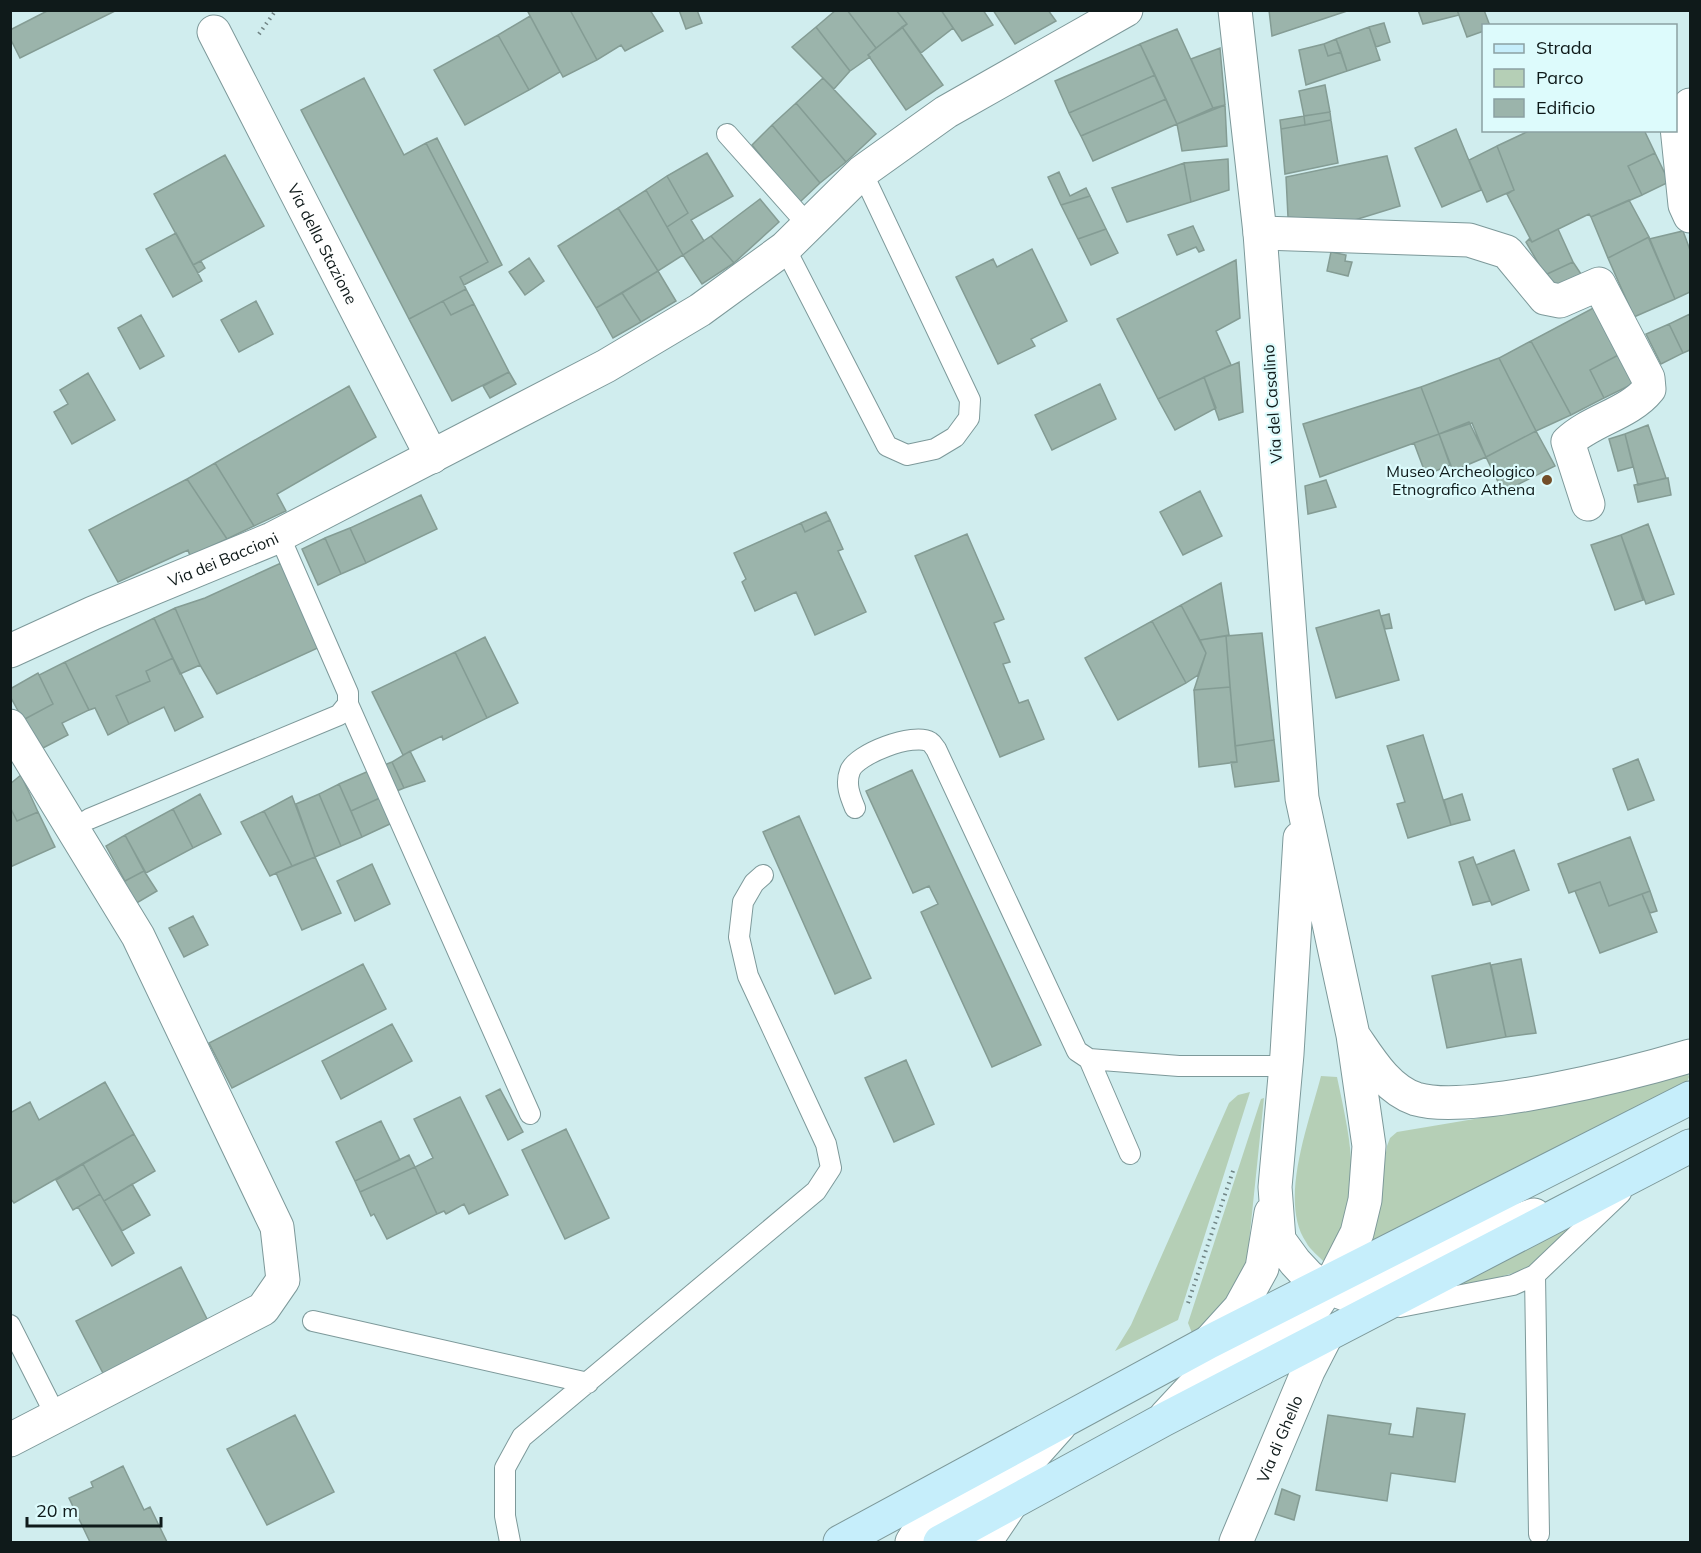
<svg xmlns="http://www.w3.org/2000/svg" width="1701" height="1553" font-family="Mulish,sans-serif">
	<rect width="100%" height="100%" fill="#d0edee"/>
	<path fill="#b5cfb6" d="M 1687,1071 L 1689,1077 L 1687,1082 L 1363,1251 L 1376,1218 L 1387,1146 L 1390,1138 L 1397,1132 L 1504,1114 Z
		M 1321,1076 L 1337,1077 C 1353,1153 1363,1190 1325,1263 C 1319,1256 1310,1250 1306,1242 C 1278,1201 1310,1120 1321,1076 Z
		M 1250,1092 L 1178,1320 L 1115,1351 L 1131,1325 L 1229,1103 L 1238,1095 Z
		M 1264,1098 L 1246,1271 C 1234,1297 1215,1318 1192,1333 L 1188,1323 L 1261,1099 Z
		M 1573,1219 L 1574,1226 L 1534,1267 L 1472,1285 L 1457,1283 Z"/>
	<path fill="#9bb4ab" stroke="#849c94" stroke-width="1.5" d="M 49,10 L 115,10 L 115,11 L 20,58 L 10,38 L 10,30 Z
		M 527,10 L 570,10 L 597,60 L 563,77 Z
		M 570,10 L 650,10 L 663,31 L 625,51 L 621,45 L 597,60 Z
		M 679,10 L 697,10 L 702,23 L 686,29 Z
		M 836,10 L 847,10 L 876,48 L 868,55 L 870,57 L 850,71 L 816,27 Z
		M 847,10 L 896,10 L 907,24 L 876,48 Z
		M 896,10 L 941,10 L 953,28 L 921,53 L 902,27 L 907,24 Z
		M 941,10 L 983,10 L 993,25 L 962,41 Z
		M 993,10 L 1048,10 L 1056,21 L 1015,44 Z
		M 1269,10 L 1350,10 L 1272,36 Z
		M 1418,10 L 1457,10 L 1459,15 L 1423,24 Z
		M 1457,10 L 1484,10 L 1490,26 L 1484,26 L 1484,31 L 1467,37 Z
		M 530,16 L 560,72 L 529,90 L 498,35 Z
		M 1384,23 L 1390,42 L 1376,47 L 1369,27 Z
		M 816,27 L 850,71 L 834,89 L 792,47 Z
		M 902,27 L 943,85 L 906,110 L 868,55 Z
		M 1369,27 L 1380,60 L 1347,71 L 1336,39 Z
		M 1177,29 L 1213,108 L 1177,124 L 1140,44 Z
		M 498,35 L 529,90 L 465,125 L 434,70 Z
		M 1336,39 L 1341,52 L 1328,56 L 1324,44 Z
		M 1140,44 L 1155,75 L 1069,113 L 1055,81 Z
		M 1324,44 L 1328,56 L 1341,52 L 1347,71 L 1306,85 L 1299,50 Z
		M 1220,48 L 1225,105 L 1213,108 L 1191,59 Z
		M 1155,75 L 1166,99 L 1081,136 L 1069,113 Z
		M 364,78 L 404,155 L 426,143 L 488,262 L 460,277 L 466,289 L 409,319 L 301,110 Z
		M 823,78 L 876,134 L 846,162 L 796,103 Z
		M 1325,85 L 1330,112 L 1304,116 L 1299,91 Z
		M 1166,99 L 1177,124 L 1093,161 L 1081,136 Z
		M 796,103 L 846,162 L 820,183 L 772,125 Z
		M 1225,105 L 1227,146 L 1182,151 L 1177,124 Z
		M 1330,112 L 1331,120 L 1305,125 L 1304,116 Z
		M 1304,116 L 1305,125 L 1281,129 L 1280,120 Z
		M 1331,120 L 1338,163 L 1285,174 L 1281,129 Z
		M 772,125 L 820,183 L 799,203 L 752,145 Z
		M 1456,129 L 1481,190 L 1442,207 L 1415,148 Z
		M 1531,130 L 1644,130 L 1655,153 L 1628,166 L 1642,195 L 1591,217 L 1589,214 L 1532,242 L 1507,194 L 1514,190 L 1497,146 Z
		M 437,138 L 502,265 L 464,285 L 460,277 L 488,262 L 426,143 Z
		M 1497,146 L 1514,190 L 1487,202 L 1469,160 Z
		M 707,153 L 733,196 L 691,220 L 704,241 L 683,255 L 667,227 L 688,213 L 667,176 Z
		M 1655,153 L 1669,182 L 1642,195 L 1628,166 Z
		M 225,155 L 264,226 L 193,265 L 154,194 Z
		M 1387,156 L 1400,206 L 1345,223 L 1288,217 L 1286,177 Z
		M 1228,159 L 1229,190 L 1191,202 L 1184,163 Z
		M 1184,163 L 1191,202 L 1127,222 L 1112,188 Z
		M 1059,172 L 1070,196 L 1086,188 L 1090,196 L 1061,205 L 1048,177 Z
		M 667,176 L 688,213 L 667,227 L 646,190 Z
		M 646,190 L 683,255 L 658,271 L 618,208 Z
		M 1090,196 L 1106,229 L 1078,239 L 1061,205 Z
		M 760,199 L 779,222 L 734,263 L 711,236 Z
		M 1629,200 L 1649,237 L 1608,258 L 1591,217 Z
		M 618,208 L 658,271 L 596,308 L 558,246 Z
		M 1193,226 L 1204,250 L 1199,252 L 1196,247 L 1177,255 L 1168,235 Z
		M 1106,229 L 1118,253 L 1091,265 L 1078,239 Z
		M 1558,229 L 1573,262 L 1545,275 L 1526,242 L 1529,239 L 1532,242 Z
		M 1683,231 L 1690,250 L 1690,292 L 1675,299 L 1649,239 Z
		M 176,233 L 202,281 L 173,297 L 146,249 Z
		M 711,236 L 734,263 L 702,284 L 683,255 Z
		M 1649,237 L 1675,299 L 1634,317 L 1608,258 Z
		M 1032,249 L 1067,321 L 1031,339 L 1035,346 L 998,364 L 956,277 L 993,259 L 997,267 Z
		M 1331,252 L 1346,255 L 1345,261 L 1352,262 L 1348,276 L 1327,271 Z
		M 529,258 L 544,281 L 525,295 L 509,272 Z
		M 1236,260 L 1240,318 L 1216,331 L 1231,365 L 1158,399 L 1117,319 Z
		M 201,261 L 205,268 L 198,273 L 193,265 Z
		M 1573,262 L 1581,274 L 1554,289 L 1545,275 Z
		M 658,271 L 676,301 L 641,322 L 622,293 Z
		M 466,289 L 474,304 L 451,315 L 443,301 Z
		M 622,293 L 641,322 L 613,338 L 596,308 Z
		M 256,301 L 273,334 L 239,352 L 221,320 Z
		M 443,301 L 451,315 L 474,304 L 509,372 L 452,401 L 409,319 Z
		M 1599,305 L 1624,352 L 1590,370 L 1604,398 L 1571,415 L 1531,341 Z
		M 1690,314 L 1690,350 L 1683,353 L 1669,324 Z
		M 141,315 L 164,356 L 140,369 L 118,328 Z
		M 1669,324 L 1683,353 L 1661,364 L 1646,334 Z
		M 1531,341 L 1571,415 L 1536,431 L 1499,358 Z
		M 1624,352 L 1639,381 L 1604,398 L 1590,370 Z
		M 1499,358 L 1536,431 L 1486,457 L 1472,423 L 1439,434 L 1421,387 Z
		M 1239,362 L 1243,412 L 1219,420 L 1204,377 Z
		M 509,372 L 516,384 L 490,398 L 483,386 Z
		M 88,373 L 115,420 L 72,444 L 54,412 L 68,404 L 60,390 Z
		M 1204,377 L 1216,408 L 1175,430 L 1158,399 Z
		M 1100,384 L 1116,419 L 1052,450 L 1035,415 Z
		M 349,386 L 376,437 L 277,494 L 286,511 L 254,526 L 215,463 Z
		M 1421,387 L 1439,434 L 1320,477 L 1303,424 Z
		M 1469,422 L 1486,457 L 1453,471 L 1439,434 Z
		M 1648,425 L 1666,478 L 1638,485 L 1625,434 Z
		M 1536,431 L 1555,466 L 1503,492 L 1486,457 Z
		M 1439,434 L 1450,465 L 1426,475 L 1414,443 Z
		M 1625,434 L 1633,467 L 1618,471 L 1609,439 Z
		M 215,463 L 254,526 L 227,539 L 187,479 Z
		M 1668,478 L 1671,495 L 1638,502 L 1634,485 Z
		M 187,479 L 227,539 L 190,556 L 188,550 L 118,582 L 89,530 Z
		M 1326,480 L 1336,507 L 1308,514 L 1305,486 Z
		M 1200,491 L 1222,536 L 1183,555 L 1160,512 Z
		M 421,495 L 437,529 L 366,563 L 350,528 Z
		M 826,512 L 830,520 L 805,532 L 801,523 Z
		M 830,520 L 843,549 L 838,551 L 866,612 L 815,635 L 796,592 L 755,611 L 742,582 L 746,579 L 734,553 L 801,523 L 805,532 Z
		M 1648,524 L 1674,594 L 1646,604 L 1621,535 Z
		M 350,528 L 366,563 L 341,574 L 325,538 Z
		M 967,534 L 1004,619 L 994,623 L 1010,662 L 1003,664 L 1019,703 L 1028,700 L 1044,739 L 1000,757 L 915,556 Z
		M 1621,535 L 1643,600 L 1615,610 L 1591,545 Z
		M 325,538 L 341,574 L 318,585 L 302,549 Z
		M 281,563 L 320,647 L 217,694 L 200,665 L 175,608 L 205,598 Z
		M 1221,583 L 1229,635 L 1200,640 L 1181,605 Z
		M 1181,605 L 1206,653 L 1198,675 L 1186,683 L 1152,621 Z
		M 175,608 L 200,665 L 180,674 L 154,618 Z
		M 1379,610 L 1399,680 L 1336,698 L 1316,628 Z
		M 1389,614 L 1392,628 L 1385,629 L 1381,616 Z
		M 154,618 L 173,658 L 146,671 L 150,681 L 116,696 L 129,724 L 108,735 L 95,708 L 89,710 L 65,662 Z
		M 1152,621 L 1186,683 L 1118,720 L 1085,658 Z
		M 1262,633 L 1274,740 L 1235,746 L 1226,636 Z
		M 1226,636 L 1230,687 L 1194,690 L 1206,653 L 1200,640 Z
		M 485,637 L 518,703 L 487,718 L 455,652 Z
		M 455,652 L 487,718 L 443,740 L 442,736 L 403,755 L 372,692 Z
		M 173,658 L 203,717 L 175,731 L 164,707 L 129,724 L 116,696 L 150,681 L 146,671 Z
		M 65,662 L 89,710 L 62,723 L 68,735 L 43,748 L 23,720 L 53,704 L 39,675 Z
		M 38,673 L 53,704 L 23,720 L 10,696 L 10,689 Z
		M 1230,687 L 1237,762 L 1199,767 L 1194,690 Z
		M 1423,735 L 1451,825 L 1408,838 L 1397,804 L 1405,802 L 1387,746 Z
		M 1274,740 L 1279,781 L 1235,787 L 1231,762 L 1237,762 L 1235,746 Z
		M 410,751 L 425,781 L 404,788 L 392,762 Z
		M 1638,759 L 1654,800 L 1628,810 L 1613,769 Z
		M 392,762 L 404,788 L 382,797 L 371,770 Z
		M 371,770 L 382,797 L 351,811 L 339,784 Z
		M 912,770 L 1041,1045 L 992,1067 L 921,912 L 938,904 L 929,886 L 913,893 L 866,791 Z
		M 21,775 L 38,812 L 17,821 L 10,807 L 10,784 Z
		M 339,784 L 362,837 L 341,846 L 319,794 Z
		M 200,794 L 221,834 L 193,848 L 173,809 Z
		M 319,794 L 341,846 L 315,857 L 296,804 Z
		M 1462,794 L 1470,820 L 1451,825 L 1444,800 Z
		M 292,796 L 315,857 L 292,866 L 264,811 Z
		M 382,797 L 392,823 L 362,837 L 351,811 Z
		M 10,807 L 17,821 L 38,812 L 55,847 L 10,867 Z
		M 173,809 L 193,848 L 146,873 L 125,835 Z
		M 264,811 L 292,866 L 270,876 L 241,822 Z
		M 799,816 L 871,978 L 835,994 L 763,832 Z
		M 125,835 L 144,871 L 125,881 L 106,846 Z
		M 1630,837 L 1650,891 L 1609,906 L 1600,882 L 1569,893 L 1558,864 Z
		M 1514,850 L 1529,890 L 1492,905 L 1476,865 Z
		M 315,857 L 341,913 L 302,930 L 276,873 Z
		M 1473,857 L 1490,901 L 1473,905 L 1459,862 Z
		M 372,864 L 390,904 L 355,921 L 337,881 Z
		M 144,871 L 157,891 L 135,904 L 123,882 Z
		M 1600,882 L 1609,906 L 1642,894 L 1657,932 L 1600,953 L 1575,891 Z
		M 1650,891 L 1657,911 L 1650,913 L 1642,894 Z
		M 193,916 L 208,945 L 184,957 L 169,928 Z
		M 1521,959 L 1536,1033 L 1506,1037 L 1491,965 Z
		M 1490,963 L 1506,1037 L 1447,1048 L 1432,976 Z
		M 363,964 L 386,1009 L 232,1088 L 209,1043 Z
		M 392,1024 L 412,1061 L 341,1099 L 322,1061 Z
		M 906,1060 L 934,1124 L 894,1142 L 865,1078 Z
		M 105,1082 L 134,1134 L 14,1203 L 10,1198 L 10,1113 L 30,1102 L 39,1120 Z
		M 500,1089 L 523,1132 L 508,1140 L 486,1096 Z
		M 460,1097 L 508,1195 L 469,1214 L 464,1204 L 446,1214 L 444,1211 L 437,1214 L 415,1167 L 433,1158 L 414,1119 Z
		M 381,1121 L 400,1160 L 355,1181 L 336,1142 Z
		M 566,1129 L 609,1218 L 565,1239 L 522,1150 Z
		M 134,1134 L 155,1171 L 104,1201 L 83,1164 Z
		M 409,1155 L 415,1167 L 360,1192 L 355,1181 Z
		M 83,1164 L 100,1194 L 73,1210 L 56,1180 Z
		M 415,1167 L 437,1214 L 387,1239 L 374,1214 L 371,1216 L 360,1192 Z
		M 132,1184 L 150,1215 L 122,1231 L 104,1201 Z
		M 100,1194 L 134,1253 L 112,1266 L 78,1207 Z
		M 181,1267 L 210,1325 L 106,1379 L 76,1321 Z
		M 1417,1408 L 1465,1414 L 1455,1482 L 1391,1473 L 1387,1501 L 1316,1490 L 1328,1415 L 1391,1424 L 1389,1434 L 1413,1437 Z
		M 295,1415 L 334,1492 L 267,1525 L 227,1449 Z
		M 123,1466 L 144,1510 L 150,1507 L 167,1542 L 90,1542 L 69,1498 L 93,1487 L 91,1482 Z
		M 1282,1489 L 1300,1496 L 1294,1520 L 1275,1514 Z"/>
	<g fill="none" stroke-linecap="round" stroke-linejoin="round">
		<defs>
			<path id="service" d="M 727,134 L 808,225
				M 785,248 L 887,446 L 907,455 L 935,449 L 955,437 L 969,418 L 970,400 L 862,172
				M 279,535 L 348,693 L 348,704 L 530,1114
				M 855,808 C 850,796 845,784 850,771 C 856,754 914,732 930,742 C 933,744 934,747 936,749 L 1077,1051 L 1089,1059 L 1179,1066 L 1285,1066
				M 89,819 L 339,715 L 348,704
				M 1089,1059 L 1130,1154
				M 1535,1275 L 1539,1534
				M 1400,1307 L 1513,1285 L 1535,1275 L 1621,1193
				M 313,1321 L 588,1383
				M 10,1325 L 56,1416
				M 510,1542 L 505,1516 L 505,1468 L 522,1437 L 816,1191 L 831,1168 L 826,1144 L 748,976 L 739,937 L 743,902 L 754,883 L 763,875"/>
			<g id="minor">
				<path id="s1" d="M 214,32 L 432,457"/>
				<path d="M 1690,105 L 1677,127 L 1685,205 L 1690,216"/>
				<path d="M 1260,233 L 1469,240 L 1507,252 L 1545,298 L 1560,301 L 1599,284 L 1648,378 L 1649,389 C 1629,414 1591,420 1568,442 L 1588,504"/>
				<path id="s2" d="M 10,651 L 93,613 L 272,539 L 606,366 L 700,310 L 785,248 L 862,172 L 946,112 L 1126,10"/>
				<path d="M 10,726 L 138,936 L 277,1227 L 283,1280 L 263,1309 L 10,1440"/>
				<path id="s3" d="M 1236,1542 L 1308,1371 L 1326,1336"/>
			</g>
			<path id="tertiary" d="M 1300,838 L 1287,1054 L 1275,1187 L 1279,1240 L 1295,1262 L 1309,1277 L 1322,1285 L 1353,1297 L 1467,1240 L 1534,1215
				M 1355,1038 C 1370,1060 1388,1090 1416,1099 C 1470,1115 1633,1073 1690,1056
				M 1210,1341 L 1240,1308 L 1262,1268 L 1271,1213
				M 1166,1416 L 1194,1386 L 1221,1364 L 1307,1319 L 1334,1278 L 1357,1233 L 1365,1200 L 1369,1146 L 1353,1035 L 1302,798 L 1260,233 L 1235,10
				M 912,1542 L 924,1523 L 1019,1471 L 1060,1425
				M 985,1542 L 1010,1505"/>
			<path id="secondary" d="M 840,1542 L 1209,1342 L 1690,1098
				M 940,1542 L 1163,1420 L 1690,1146"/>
		</defs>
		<use href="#service" stroke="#7d999a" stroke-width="22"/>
		<use href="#minor" stroke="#7d999a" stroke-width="35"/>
		<use href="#tertiary" stroke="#7d999a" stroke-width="35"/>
		<use href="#secondary" stroke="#7d999a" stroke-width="35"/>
		<path stroke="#708484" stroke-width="4" stroke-dasharray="1.5 4.5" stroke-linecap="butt" d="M 259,34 L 276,10
			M 1188,1303 L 1234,1168"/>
		<use href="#service" stroke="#fff" stroke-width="20"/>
		<use href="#minor" stroke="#fff" stroke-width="33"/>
		<use href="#tertiary" stroke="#fff" stroke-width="33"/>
		<use href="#secondary" stroke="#c6eefb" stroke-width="33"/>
	</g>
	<circle fill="#734e29" stroke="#ddfbfc" stroke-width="2" cx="1547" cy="480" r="6"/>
	<g text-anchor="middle" stroke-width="4.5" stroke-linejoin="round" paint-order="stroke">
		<g font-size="16" fill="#0f1a1a" stroke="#ddfbfc">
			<text dy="6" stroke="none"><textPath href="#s1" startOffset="238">Via della Stazione</textPath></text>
			<text transform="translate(1272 404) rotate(-94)" y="6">Via del Casalino</text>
			<text dy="6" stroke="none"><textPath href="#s2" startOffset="232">Via dei Baccioni</textPath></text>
			<text dy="6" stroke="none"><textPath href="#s3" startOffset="112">Via di Ghello</textPath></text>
		</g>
		<g font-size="16" fill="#0f1a1a" stroke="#ddfbfc" text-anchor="end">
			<text x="1535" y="477">Museo Archeologico<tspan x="1535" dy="18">Etnografico Athena</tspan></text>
		</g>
	</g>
	<rect width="1701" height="1553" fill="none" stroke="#0f1a1a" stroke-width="24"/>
	<rect x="1482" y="24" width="195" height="108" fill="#ddfbfc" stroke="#8ba1a2" stroke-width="1.5"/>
	<rect x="1494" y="44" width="30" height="9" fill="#c6eefb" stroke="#8ba1a2" stroke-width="1.5"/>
	<text x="1536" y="54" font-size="18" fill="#0f1a1a">Strada</text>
	<rect x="1494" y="69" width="30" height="18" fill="#b5cfb6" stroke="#8ba1a2" stroke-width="1.5"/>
	<text x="1536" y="84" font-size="18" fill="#0f1a1a">Parco</text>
	<rect x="1494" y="99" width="30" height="18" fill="#9bb4ab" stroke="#8ba1a2" stroke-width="1.5"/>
	<text x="1536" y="114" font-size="18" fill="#0f1a1a">Edificio</text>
	<path d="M27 1517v9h134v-9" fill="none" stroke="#0f1a1a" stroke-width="3"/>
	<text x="36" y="1517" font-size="18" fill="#0f1a1a" stroke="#ddfbfc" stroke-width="4.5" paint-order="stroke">20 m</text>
</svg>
